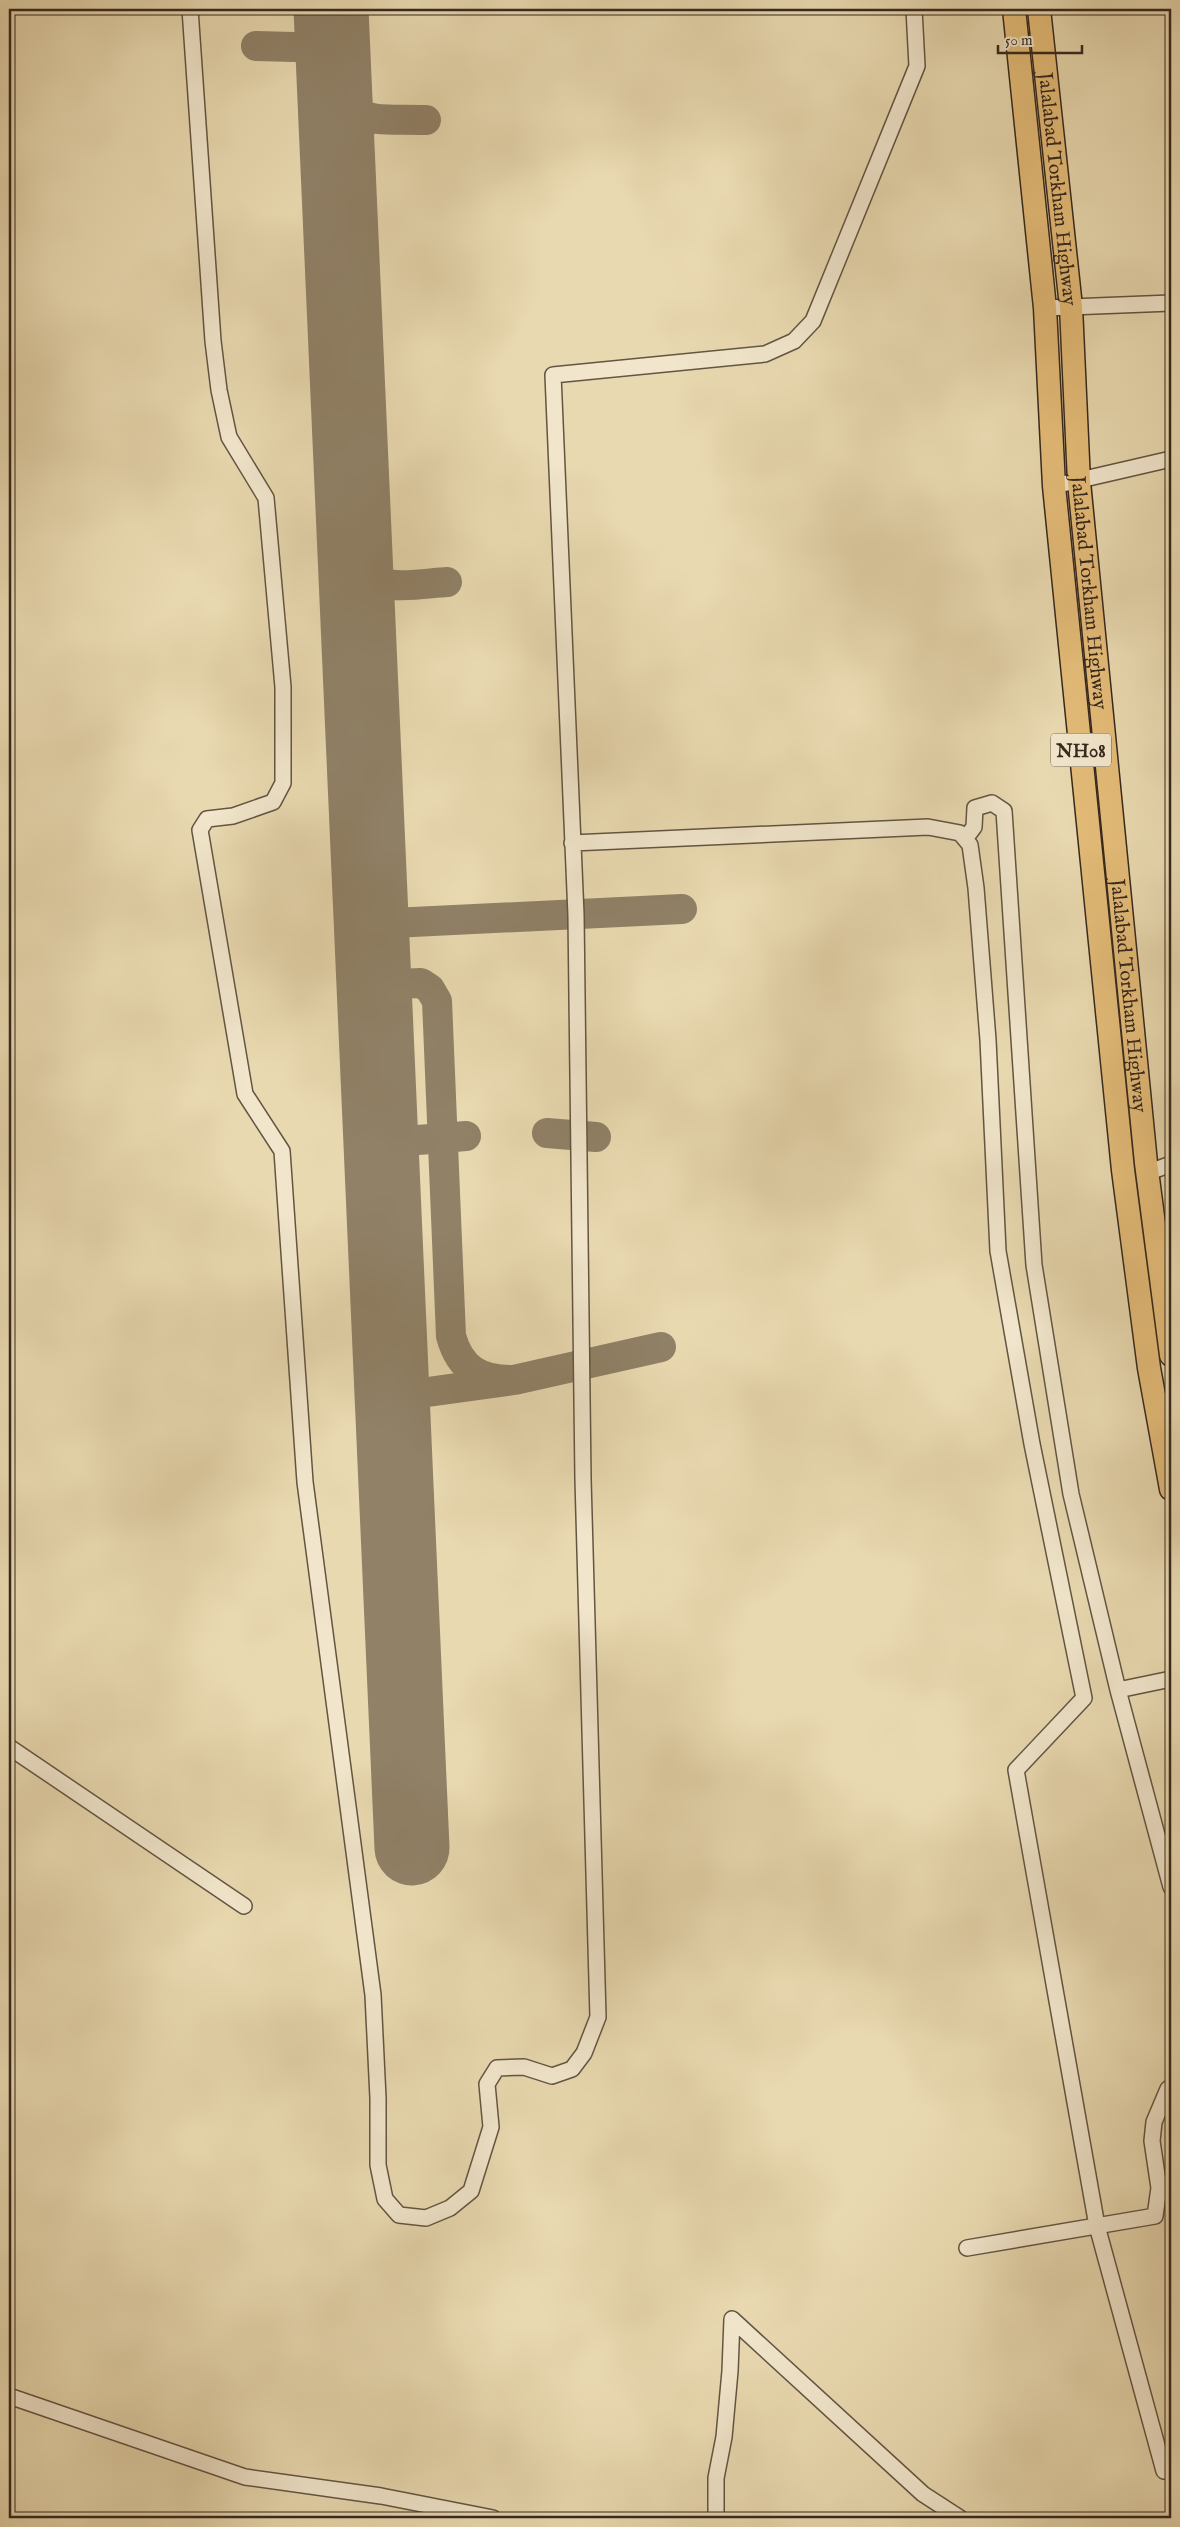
<svg xmlns="http://www.w3.org/2000/svg" width="1180" height="2527" font-family="'IM FELL English',serif">
	<rect width="100%" height="100%" fill="#e9d9b0"/>
	<filter id="stains"><feTurbulence type="fractalNoise" baseFrequency=".004" numOctaves="4"/><feColorMatrix values="0 0 0 0 .2 0 0 0 0 .09 0 0 0 0 .02 0 0 0 .5 -.17"/></filter>
	<radialGradient id="worn" r=".72"><stop offset=".6" stop-color="#630" stop-opacity="0"/><stop offset="1" stop-color="#630" stop-opacity=".3"/></radialGradient>
	<g fill="none" stroke-linecap="round" stroke-linejoin="round">
		<path stroke="#908167" stroke-width="30" d="M 256,46 L 332,48
			M 333,65 C 352,129 367,118 426,120
			M 339,182 C 342,150 342,137 370,119
			M 354,539 C 356,549 357,560 362,569 C 377,594 423,583 447,582
			M 359,649 C 361,617 356,600 389,585
			M 369,895 C 373,911 376,919 392,923 L 682,909
			M 371,951 C 373,935 375,927 392,923
			M 374,985 L 421,983 L 430,989 L 437,1001 L 451,1336 C 460,1369 480,1381 514,1380
			M 379,1127 L 394,1142 L 466,1136
			M 547,1133 L 596,1137
			M 382,1172 L 384,1154 L 394,1142
			M 391,1384 L 398,1392 L 406,1395 L 514,1380 L 661,1347
			M 392,1422 L 399,1403 L 411,1395"/>
		<path stroke="#908167" stroke-width="75" d="M 331,9 L 412,1848"/>
		<defs>
			<path id="minor" d="M 190,9 L 213,341 L 219,390 L 229,437 L 266,498 L 283,687 L 283,783 L 273,802 L 233,816 L 207,819 L 200,830 L 245,1094 L 282,1151 L 305,1482 L 373,1995 L 378,2098 L 378,2165 L 385,2199 L 399,2215 L 426,2218 L 450,2208 L 471,2191 L 491,2127 L 487,2084 L 497,2068 L 524,2067 L 552,2076 L 572,2069 L 584,2053 L 598,2017 L 583,1479 L 576,915 L 553,375 L 765,354 L 794,341 L 813,321 L 917,66 L 914,9
				M 1045,308 L 1171,303
				M 1054,486 L 1171,459
				M 965,839 L 974,827 L 975,808 L 992,803 L 1004,811 L 1034,1265 L 1071,1494 L 1118,1690 L 1171,1679
				M 572,843 L 928,827 L 960,833 L 970,845 L 976,888 L 988,1040 L 998,1251 L 1032,1444 L 1084,1698 L 1016,1770 L 1097,2226 L 1164,2471
				M 1147,1173 L 1171,1164
				M 1118,1690 L 1171,1887
				M 9,1747 L 244,1906
				M 967,2248 L 1155,2216 L 1159,2188 L 1152,2141 L 1154,2122 L 1168,2089 L 1171,2087
				M 9,2396 L 245,2477 L 381,2496 L 493,2518
				M 716,2518 L 716,2478 L 724,2437 L 730,2371 L 732,2319 L 923,2494 L 960,2518"/>
			<g id="highway">
				<path d="M 1014,9 L 1045,308 L 1054,486 L 1123,1170 L 1149,1368 L 1171,1489"/>
				<path id="s1" d="M 1039,9 L 1071,307 L 1079,482 L 1146,1163 L 1171,1355"/>
			</g>
		</defs>
		<use href="#minor" stroke="#635542" stroke-width="18"/>
		<use href="#highway" stroke="#36291e" stroke-width="25"/>
		<use href="#minor" stroke="#f1e6cc" stroke-width="15"/>
		<use href="#highway" stroke="#e4bc78" stroke-width="22"/>
	</g>
	<g text-anchor="middle" stroke-width="5" stroke-linejoin="round" paint-order="stroke">
		<rect fill="#f1e6cc" stroke="#6e6252" stroke-width="1" x="1051" y="733.5" width="60" height="33" rx="4"/>
		<g font-size="19" font-weight="bold" fill="#36291e">
			<text x="1081" y="757">NH08</text>
		</g>
		<g font-size="20" fill="#36291e" stroke="#f1e6cc">
			<text dy="7" stroke="none"><textPath href="#s1" startOffset="181">Jalalabad Torkham Highway</textPath></text>
			<text dy="7" stroke="none"><textPath href="#s1" startOffset="586">Jalalabad Torkham Highway</textPath></text>
			<text dy="7" stroke="none"><textPath href="#s1" startOffset="991">Jalalabad Torkham Highway</textPath></text>
		</g>
	</g>
	<rect width="1180" height="2527" fill="none" stroke="#e9d9b0" stroke-width="30"/>
	<rect x="10" y="10" width="1160" height="2507" fill="none" stroke="#36291e" stroke-width="2.5"/>
	<rect x="15" y="15" width="1150" height="2497" fill="none" stroke="#36291e"/>
	<path d="M998 45v8h84v-8" fill="none" stroke="#36291e" stroke-width="2.5"/>
	<text x="1005" y="45" font-size="15" fill="#36291e" stroke="#f1e6cc" stroke-width="4" paint-order="stroke">50 m</text>
	<rect width="100%" height="100%" filter="url(#stains)"/>
	<rect width="100%" height="100%" fill="url(#worn)"/>
</svg>
